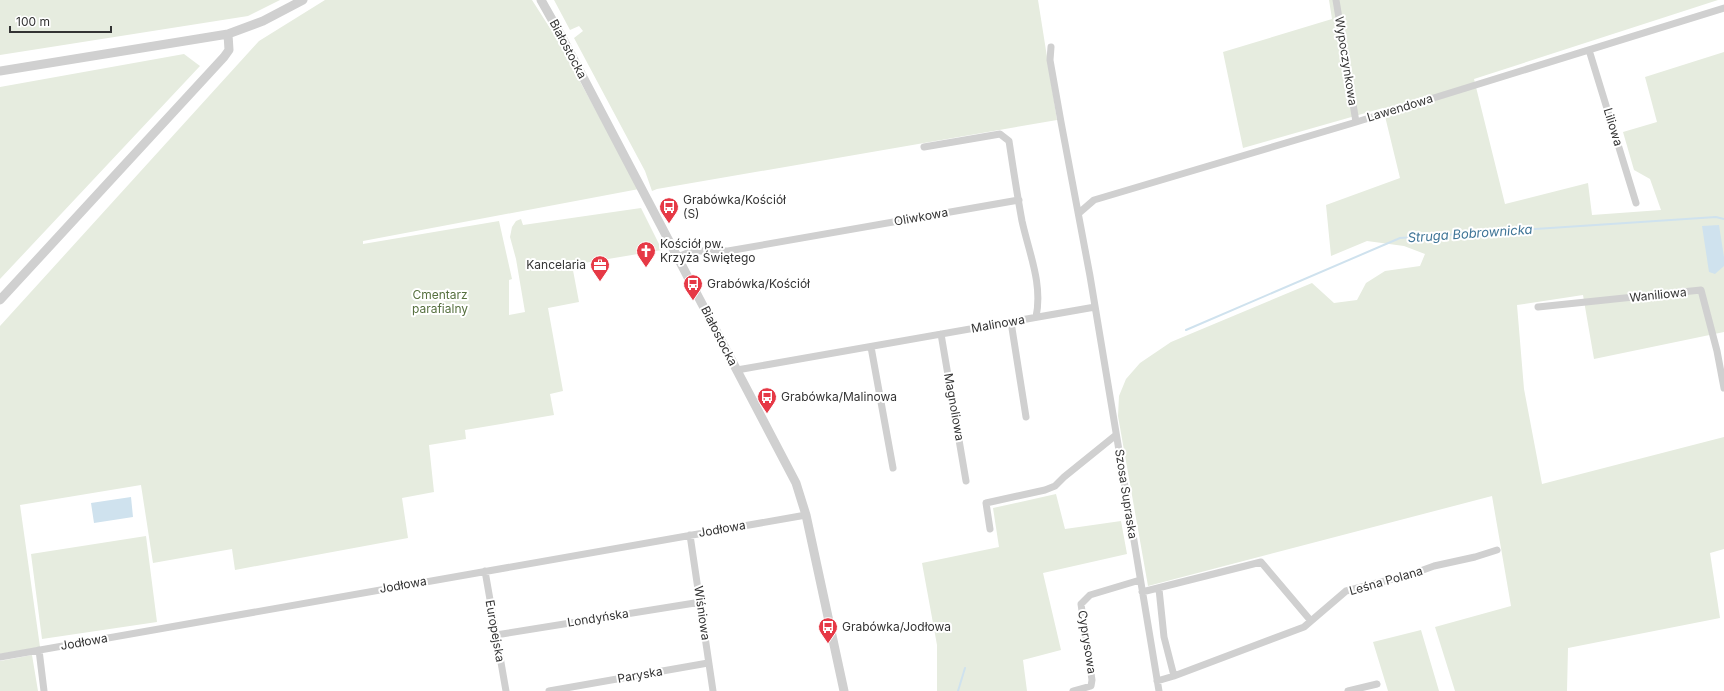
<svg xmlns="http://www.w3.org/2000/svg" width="1724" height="691" font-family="Inter,sans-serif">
	<rect width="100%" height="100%" fill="#fff"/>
	<path fill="#e6ecdf" d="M 0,0 L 280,0 L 248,16 L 0,55 Z
		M 325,0 L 532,0 L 555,36 L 639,189 L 363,241 L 363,244 L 499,221 L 512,279 L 509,280 L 509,315 L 525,312 L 516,259 L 510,237 L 512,227 L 516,221 L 521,219 L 523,225 L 641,208 L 662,250 L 572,265 L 579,302 L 548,308 L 563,391 L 550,394 L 554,415 L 465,430 L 466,439 L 429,445 L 434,492 L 402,498 L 408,538 L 235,570 L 232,549 L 153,563 L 141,485 L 20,505 L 40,647 L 0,654 L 0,326 L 259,41 Z
		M 554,0 L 1038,0 L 1057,120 L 657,189 L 652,191 L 645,171 L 574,38 L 583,31 L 579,26 L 570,30 Z
		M 1329,0 L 1718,0 L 1474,79 L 1505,204 L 1588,183 L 1592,215 L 1661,210 L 1650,179 L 1634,170 L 1623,132 L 1657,122 L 1645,77 L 1724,52 L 1724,332 L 1594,359 L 1583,295 L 1517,305 L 1524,389 L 1542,484 L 1724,437 L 1724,549 L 1710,553 L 1720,618 L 1568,648 L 1567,691 L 1455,691 L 1435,627 L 1511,606 L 1492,496 L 1148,586 L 1118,416 L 1119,396 L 1126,379 L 1140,363 L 1171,342 L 1312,283 L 1334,303 L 1357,300 L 1366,283 L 1385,271 L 1420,266 L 1425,254 L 1404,246 L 1367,241 L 1331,256 L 1326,205 L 1400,178 L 1383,108 L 1243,148 L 1223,52 L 1332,19 Z
		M 184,54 L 200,66 L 0,279 L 0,87 Z
		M 1056,494 L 1065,529 L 1121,521 L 1127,554 L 1043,573 L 1061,650 L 1023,660 L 1027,691 L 937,691 L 937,645 L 922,563 L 999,547 L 993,508 Z
		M 146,536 L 157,622 L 42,639 L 31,554 Z
		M 1421,630 L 1439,691 L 1388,691 L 1373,642 Z
		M 32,655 L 38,691 L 0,691 L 0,661 Z"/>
	<path fill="#cfe2ee" d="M 1719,225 L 1724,257 L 1724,266 L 1715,274 L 1709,272 L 1702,226 Z
		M 131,497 L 133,517 L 94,523 L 91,503 Z"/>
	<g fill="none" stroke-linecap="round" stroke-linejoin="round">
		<path stroke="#cfe2ee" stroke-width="2" d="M 1186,330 L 1400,238 L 1716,217 L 1724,219
			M 958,691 L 965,668"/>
		<path stroke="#d0d0d0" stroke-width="7" d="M 1336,0 L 1356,122
			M 1051,47 L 1050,60 L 1061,122 L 1090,276 L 1159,691
			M 1589,50 L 1636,203
			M 924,147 L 1000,134 L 1009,141 C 1013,167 1017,194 1022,221 C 1029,253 1043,284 1036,317
			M 1079,213 L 1094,200 L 1353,123 L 1724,8
			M 678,257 L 692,251 L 728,251 L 1019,200
			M 1538,307 L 1701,290 L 1717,351 L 1724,388
			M 1011,322 L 1026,417
			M 941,334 L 966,481
			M 871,347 L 893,468
			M 737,370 L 1095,307
			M 990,529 L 986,503 L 1045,490 L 1055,486 L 1064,477 L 1116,435
			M 690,535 L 713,691
			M 485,571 L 506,691
			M 1142,592 L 1261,562 L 1311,621
			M 496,635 L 701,602
			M 39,650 L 44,691
			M 0,657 L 806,515
			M 1174,676 L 1304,627 L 1346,591 L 1412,574 L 1434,566 L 1475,557 L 1497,550
			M 1157,681 L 1174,676 L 1164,637 L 1159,589
			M 549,691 L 708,663
			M 1073,691 L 1091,686 L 1092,680 L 1081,604 L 1090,595 L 1140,580
			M 1348,691 L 1377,684"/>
		<path stroke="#d0d0d0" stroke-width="9" d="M 541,0 L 563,39 L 796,483 L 806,515 L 844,691
			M 0,71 L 228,34 L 263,21 L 303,0
			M 0,300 L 224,57 L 229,50 L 228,34"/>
	</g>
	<defs>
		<symbol id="bus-pin" viewBox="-11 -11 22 30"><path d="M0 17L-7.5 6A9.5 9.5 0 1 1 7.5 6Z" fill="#e63946" stroke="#fff"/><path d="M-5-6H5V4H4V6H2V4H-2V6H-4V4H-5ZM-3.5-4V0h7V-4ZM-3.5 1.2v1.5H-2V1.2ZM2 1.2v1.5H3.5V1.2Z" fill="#fff"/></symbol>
		<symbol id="church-pin" viewBox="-11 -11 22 30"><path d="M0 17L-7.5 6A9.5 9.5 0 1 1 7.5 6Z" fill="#e63946" stroke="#fff"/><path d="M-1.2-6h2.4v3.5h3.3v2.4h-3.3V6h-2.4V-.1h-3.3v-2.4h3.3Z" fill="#fff"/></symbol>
		<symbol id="office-pin" viewBox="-11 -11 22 30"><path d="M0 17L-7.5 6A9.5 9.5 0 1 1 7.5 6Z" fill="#e63946" stroke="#fff"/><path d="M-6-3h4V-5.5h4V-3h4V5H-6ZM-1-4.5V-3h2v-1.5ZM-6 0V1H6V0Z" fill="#fff"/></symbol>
	</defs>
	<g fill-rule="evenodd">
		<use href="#bus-pin" x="658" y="196" width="22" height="30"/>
		<use href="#church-pin" x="635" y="240" width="22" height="30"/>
		<use href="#office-pin" x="589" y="254" width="22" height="30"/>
		<use href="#bus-pin" x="682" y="273" width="22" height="30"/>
		<use href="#bus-pin" x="756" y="386" width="22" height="30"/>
		<use href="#bus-pin" x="817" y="616" width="22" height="30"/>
	</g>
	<g text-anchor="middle" stroke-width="4" stroke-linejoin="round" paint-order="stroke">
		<g font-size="12" fill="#333" stroke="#fff">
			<text transform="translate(568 49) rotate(62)" y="4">Białostocka</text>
			<text transform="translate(1346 61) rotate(81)" y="4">Wypoczynkowa</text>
			<text transform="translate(1400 108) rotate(-17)" y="4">Lawendowa</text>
			<text transform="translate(1613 127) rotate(73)" y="4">Liliowa</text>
			<text transform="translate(921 217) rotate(-10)" y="4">Oliwkowa</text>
			<text transform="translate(1658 295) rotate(-6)" y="4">Waniliowa</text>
			<text transform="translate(998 324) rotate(-10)" y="4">Malinowa</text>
			<text transform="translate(719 336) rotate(63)" y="4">Białostocka</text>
			<text transform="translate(954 407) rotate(80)" y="4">Magnoliowa</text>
			<text transform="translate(1126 494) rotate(81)" y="4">Szosa Supraska</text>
			<text transform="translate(722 529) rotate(-10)" y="4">Jodłowa</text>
			<text transform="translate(1386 581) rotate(-16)" y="4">Leśna Polana</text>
			<text transform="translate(403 585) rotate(-10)" y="4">Jodłowa</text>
			<text transform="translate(702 613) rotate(82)" y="4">Wiśniowa</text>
			<text transform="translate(598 618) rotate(-9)" y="4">Londyńska</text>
			<text transform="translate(495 631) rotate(80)" y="4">Europejska</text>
			<text transform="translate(84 642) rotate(-10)" y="4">Jodłowa</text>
			<text transform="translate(1087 642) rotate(81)" y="4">Cyprysowa</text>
			<text transform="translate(640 675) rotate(-10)" y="4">Paryska</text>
		</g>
		<g font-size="12" fill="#333" stroke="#fff" text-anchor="start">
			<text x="683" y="204">Grabówka/Kościół<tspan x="683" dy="14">(S)</tspan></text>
			<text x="660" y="248">Kościół pw.<tspan x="660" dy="14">Krzyża Świętego</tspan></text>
			<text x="586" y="269" text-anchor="end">Kancelaria</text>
			<text x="707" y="288">Grabówka/Kościół</text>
			<text x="781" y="401">Grabówka/Malinowa</text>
			<text x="842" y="631">Grabówka/Jodłowa</text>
		</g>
		<g font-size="12" fill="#56703f" stroke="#fff">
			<text x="440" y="299">Cmentarz<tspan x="440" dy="14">parafialny</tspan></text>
		</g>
		<g font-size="13" font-style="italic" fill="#3f7597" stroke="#fff">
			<text transform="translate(1470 233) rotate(-4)" y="5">Struga Bobrownicka</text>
		</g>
	</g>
	<path d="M10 26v6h101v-6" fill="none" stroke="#333333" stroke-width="2"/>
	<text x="16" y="26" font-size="12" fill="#333333" stroke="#ffffff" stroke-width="3" paint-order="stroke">100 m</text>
</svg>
